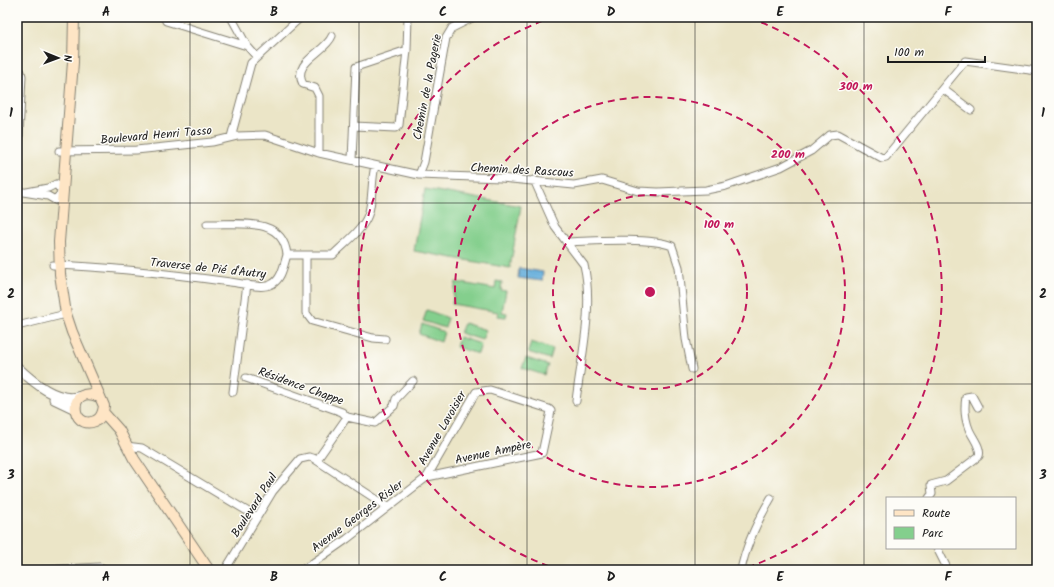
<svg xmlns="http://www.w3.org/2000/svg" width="1054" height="587" font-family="Kalam,sans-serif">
	<rect width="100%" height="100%" fill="#fdfcf7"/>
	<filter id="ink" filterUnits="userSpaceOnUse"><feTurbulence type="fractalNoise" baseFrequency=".025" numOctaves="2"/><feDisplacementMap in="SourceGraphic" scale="8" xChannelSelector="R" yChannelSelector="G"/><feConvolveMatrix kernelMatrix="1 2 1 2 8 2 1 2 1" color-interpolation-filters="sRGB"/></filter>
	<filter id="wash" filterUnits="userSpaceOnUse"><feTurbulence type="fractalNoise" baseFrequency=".012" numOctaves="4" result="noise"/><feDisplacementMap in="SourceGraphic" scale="16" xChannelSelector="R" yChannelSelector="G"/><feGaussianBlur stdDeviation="0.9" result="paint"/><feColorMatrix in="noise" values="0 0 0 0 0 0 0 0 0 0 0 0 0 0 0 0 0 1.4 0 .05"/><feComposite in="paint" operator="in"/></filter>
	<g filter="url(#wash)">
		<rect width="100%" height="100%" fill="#ebe5c7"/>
		<path fill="#84cf8d" stroke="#507654" d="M 425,189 L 521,206 L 510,268 L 414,251 Z
			M 496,281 L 502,282 L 501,290 L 506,291 L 502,312 L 507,313 L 506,317 L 497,316 L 498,312 L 452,304 L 456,282 L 495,289 Z
			M 427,310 L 448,318 L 445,328 L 423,321 Z
			M 464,323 L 486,330 L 482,340 L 460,333 Z
			M 422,324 L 444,332 L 441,342 L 419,334 Z
			M 459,337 L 481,344 L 478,354 L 456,347 Z
			M 531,342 L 553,349 L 550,359 L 528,352 Z
			M 526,358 L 548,365 L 544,375 L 522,368 Z"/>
		<path fill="#62acda" stroke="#3f647b" d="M 519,268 L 543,272 L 542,281 L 518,278 Z"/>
	</g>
	<g filter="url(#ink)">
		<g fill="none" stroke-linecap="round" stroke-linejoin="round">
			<defs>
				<path id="minor" d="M 164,17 L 166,21 L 247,46
					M 231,17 L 247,46 L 256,56
					M 633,17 L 655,17
					M 17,72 L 21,72 L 22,76 L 17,173
					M 943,89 L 971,110
					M 354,126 L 396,128 L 399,125 L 407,50 L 408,17
					M 231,137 L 251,63 L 301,17
					M 59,151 L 136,150 L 212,142 L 237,136 L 265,135 L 319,153 L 419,175 L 501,178 L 574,185 L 602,180 L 638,191 L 658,192 L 706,190 L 726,186 L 781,167 L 811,151 L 830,135 L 838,134 L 882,158 L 886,157 L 965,61 L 1037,71
					M 319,153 L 319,96 L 315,88 L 303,84 C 291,62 326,52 332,36
					M 352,160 L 356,67 L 407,50
					M 419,175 L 424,162 L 446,38 L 452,28 L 474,17
					M 534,180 L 555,227 L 584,265 C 594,307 581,358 576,401
					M 17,191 L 48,196 L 55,200 L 62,192 L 56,184 L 48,188 L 27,192
					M 207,224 C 236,225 283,215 287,255
					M 566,242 C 592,241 650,237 672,246 L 679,267 L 686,339 L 692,369
					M 306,255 L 306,313 L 312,321 L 373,338 L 385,339
					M 53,265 C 112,267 172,274 230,282 C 242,283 262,290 272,284 C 282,279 284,264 287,255 L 333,255 C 345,243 362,231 368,215 C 373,202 371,181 375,166
					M 17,326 L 66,314
					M 246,378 L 342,412 L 347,417
					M 233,392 L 247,284
					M 126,446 L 142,448 L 257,517
					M 317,460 L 347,417 L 375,423 L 394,406 L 396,399 L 413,381
					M 929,498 L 932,494 L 931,485 L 946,481 L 979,456 C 982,448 972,437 969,429 C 965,419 964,408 966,397 L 972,396 L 978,407
					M 937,548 L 948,570
					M 42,570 L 100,567 L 106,570
					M 225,570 L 273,491 L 300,459 L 309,457 L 313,458 L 388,507
					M 298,570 L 307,567 L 347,539 L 427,477 L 476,392 L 490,390 L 549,409 L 551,411 L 542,453 L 427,477
					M 741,570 C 746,545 758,520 771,498"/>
				<path id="tertiary" d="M 17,367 C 33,382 58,404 81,396
					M 54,399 L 75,409"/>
				<path id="secondary" d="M 74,17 L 73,62 L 59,242 L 60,274 L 66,314 L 72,332 L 104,406 C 103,413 101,419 95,421 C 70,431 67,383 99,397
					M 103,412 L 119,430 L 134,459 L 209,570"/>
			</defs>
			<use href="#minor" stroke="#848072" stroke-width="9"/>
			<use href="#tertiary" stroke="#848072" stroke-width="11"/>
			<use href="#secondary" stroke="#848072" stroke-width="12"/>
			<use href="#minor" stroke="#fff" stroke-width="7"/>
			<use href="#tertiary" stroke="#fff" stroke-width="9"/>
			<use href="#secondary" stroke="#fee5c5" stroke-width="10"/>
		</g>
	</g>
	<path fill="none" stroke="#1c1c1c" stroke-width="1" stroke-opacity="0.55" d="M 190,17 L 190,570M 359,17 L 359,570M 527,17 L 527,570M 695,17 L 695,570M 864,17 L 864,570M 17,203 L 1037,203M 17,384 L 1037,384"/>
	<g fill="none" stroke="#c2185b" stroke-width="2" stroke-dasharray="7 5">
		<circle cx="650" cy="292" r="97"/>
		<circle cx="650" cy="292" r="195"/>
		<path d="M560 570A292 292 0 0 1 550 18M750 18A292 292 0 0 1 740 570"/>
	</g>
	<g text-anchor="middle" stroke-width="3" stroke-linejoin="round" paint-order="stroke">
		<g font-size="12" fill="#1c1c1c" stroke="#fdfcf7">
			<text transform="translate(427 87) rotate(-79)" y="4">Chemin de la Pagerie</text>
			<text transform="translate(156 135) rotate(-5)" y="4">Boulevard Henri Tasso</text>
			<text transform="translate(522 170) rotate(3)" y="4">Chemin des Rascous</text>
			<text transform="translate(208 268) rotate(6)" y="4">Traverse de Pié d'Autry</text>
			<text transform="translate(301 386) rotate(20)" y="4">Résidence Chappe</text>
			<text transform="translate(442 428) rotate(-60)" y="4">Avenue Lavoisier</text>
			<text transform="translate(493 452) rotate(-12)" y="4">Avenue Ampère</text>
			<text transform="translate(254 505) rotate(-57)" y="4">Boulevard Paul</text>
			<text transform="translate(357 516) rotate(-37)" y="4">Avenue Georges Risler</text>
		</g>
	</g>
	<circle cx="650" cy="292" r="6" fill="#c2185b" stroke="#fdfcf7" stroke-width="2"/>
	<g font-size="12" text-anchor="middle" font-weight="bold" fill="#c2185b" stroke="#fdfcf7" stroke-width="3" stroke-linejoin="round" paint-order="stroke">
		<text x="856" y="90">300 m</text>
		<text x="788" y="158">200 m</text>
		<text x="719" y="228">100 m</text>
	</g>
	<rect width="1054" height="587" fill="none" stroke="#fdfcf7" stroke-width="44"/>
	<rect x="886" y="497" width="130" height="52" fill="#fdfcf7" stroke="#a3a29f"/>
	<rect x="894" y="510" width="20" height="6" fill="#fee5c5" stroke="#a3a29f"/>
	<text x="922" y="517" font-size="12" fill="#1c1c1c">Route</text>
	<rect x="894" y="527" width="20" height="12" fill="#84cf8d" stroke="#a3a29f"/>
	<text x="922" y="537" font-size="12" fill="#1c1c1c">Parc</text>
	<g transform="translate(58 58) rotate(91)" stroke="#fdfcf7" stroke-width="3" paint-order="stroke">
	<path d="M0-3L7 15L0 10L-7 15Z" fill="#1c1c1c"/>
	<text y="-6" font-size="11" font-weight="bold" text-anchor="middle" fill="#1c1c1c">N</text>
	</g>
	<path d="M888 56v6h97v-6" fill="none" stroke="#1c1c1c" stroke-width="2"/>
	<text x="894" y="56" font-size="12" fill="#1c1c1c" stroke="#fdfcf7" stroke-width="3" paint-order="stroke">100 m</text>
	<rect x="22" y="22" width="1010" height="543" fill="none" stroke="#1c1c1c" stroke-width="1.5"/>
	<g font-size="13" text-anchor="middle" font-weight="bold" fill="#1c1c1c">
		<text x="106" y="16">A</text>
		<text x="274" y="16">B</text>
		<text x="443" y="16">C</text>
		<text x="611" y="16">D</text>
		<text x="780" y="16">E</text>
		<text x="948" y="16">F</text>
		<text x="11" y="117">1</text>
		<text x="1043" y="117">1</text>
		<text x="11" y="298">2</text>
		<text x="1043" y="298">2</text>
		<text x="11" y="479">3</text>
		<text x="1043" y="479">3</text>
		<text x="106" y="581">A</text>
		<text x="274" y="581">B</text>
		<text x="443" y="581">C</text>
		<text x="611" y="581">D</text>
		<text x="780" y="581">E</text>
		<text x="948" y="581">F</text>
	</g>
</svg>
